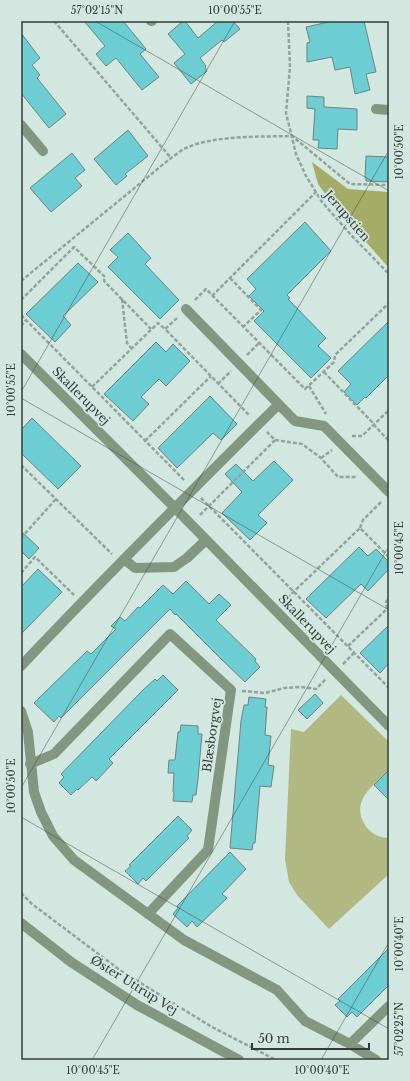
<svg xmlns="http://www.w3.org/2000/svg" width="410" height="1081" font-family="'Libre Baskerville',serif">
	<rect width="100%" height="100%" fill="#d2e7df"/>
	<path fill="#b2b882" d="M 341,695 L 389,742 L 389,770 C 373,786 350,801 365,825 C 370,833 379,838 389,838 L 389,874 L 329,929 L 297,895 L 289,882 L 285,859 L 291,729 L 304,732 Z"/>
	<path fill="#a5ac67" d="M 312,162 L 348,189 L 389,192 L 389,268 L 335,207 L 318,184 Z"/>
	<path fill="#6cced2" stroke="#6d8283" d="M 84,21 L 123,21 L 146,49 L 140,54 L 159,77 L 142,90 L 116,58 L 106,66 L 96,54 L 105,46 Z
		M 183,21 L 185,21 L 198,38 L 218,21 L 233,21 L 240,29 L 224,42 L 222,40 L 200,58 L 206,66 L 205,67 L 207,71 L 191,84 L 174,63 L 185,54 L 168,34 Z
		M 333,21 L 364,21 L 376,72 L 366,74 L 370,90 L 355,94 L 350,67 L 335,70 L 332,57 L 307,62 L 307,43 L 310,42 L 306,27 Z
		M 21,33 L 40,58 L 32,65 L 40,75 L 37,78 L 66,114 L 49,128 L 21,93 Z
		M 307,96 L 324,97 L 324,107 L 357,109 L 357,130 L 338,129 L 337,149 L 318,148 L 319,140 L 313,140 L 315,109 L 307,108 Z
		M 128,130 L 148,156 L 125,174 L 127,176 L 116,185 L 94,159 Z
		M 72,153 L 85,170 L 75,178 L 82,186 L 51,212 L 30,188 Z
		M 366,156 L 389,157 L 389,182 L 366,181 L 366,177 L 365,177 Z
		M 305,222 L 331,251 L 287,295 L 290,298 L 288,299 L 326,338 L 318,346 L 331,358 L 311,378 L 254,321 L 264,311 L 249,296 L 256,289 L 247,279 Z
		M 128,233 L 151,258 L 145,264 L 179,300 L 160,319 L 108,267 L 118,257 L 110,250 Z
		M 78,263 L 98,282 L 63,316 L 71,325 L 55,342 L 26,314 Z
		M 389,321 L 389,375 L 366,398 L 365,397 L 357,405 L 344,392 L 351,384 L 338,371 Z
		M 156,342 L 166,352 L 173,344 L 190,361 L 166,386 L 159,379 L 141,397 L 149,404 L 133,421 L 104,394 Z
		M 210,396 L 237,424 L 221,440 L 213,433 L 177,468 L 158,448 Z
		M 32,418 L 81,466 L 58,489 L 21,453 L 21,430 Z
		M 274,461 L 293,480 L 258,515 L 267,523 L 250,540 L 222,513 L 242,492 L 225,474 L 236,464 L 253,481 Z
		M 21,531 L 39,548 L 29,559 L 21,551 Z
		M 359,547 L 368,556 L 376,549 L 389,562 L 389,569 L 368,591 L 361,584 L 326,618 L 306,599 Z
		M 38,569 L 62,592 L 21,634 L 21,587 Z
		M 186,581 L 209,604 L 219,594 L 231,605 L 216,620 L 256,659 L 255,661 L 260,667 L 245,682 L 221,659 L 176,614 L 175,615 L 170,609 L 61,718 L 59,716 L 54,722 L 34,703 L 87,651 L 91,654 L 116,629 L 111,626 L 120,617 L 125,621 L 138,607 L 140,608 L 163,585 L 173,594 Z
		M 389,625 L 389,663 L 380,673 L 360,653 Z
		M 163,675 L 178,690 L 109,759 L 113,763 L 96,781 L 92,777 L 78,790 L 77,789 L 71,795 L 59,783 L 64,777 L 61,774 L 143,690 L 155,679 L 157,681 Z
		M 315,694 L 323,703 L 307,719 L 298,710 Z
		M 249,697 L 266,699 L 265,707 L 267,707 L 265,735 L 271,736 L 268,765 L 274,766 L 271,787 L 260,786 L 255,843 L 253,843 L 252,850 L 230,848 L 241,721 L 244,705 L 248,705 Z
		M 181,725 L 198,726 L 198,734 L 202,734 L 198,779 L 196,795 L 193,795 L 192,802 L 173,801 L 174,793 L 173,792 L 174,773 L 168,773 L 169,760 L 175,760 L 178,732 L 180,732 Z
		M 389,770 L 389,800 L 374,785 Z
		M 178,816 L 192,830 L 187,836 L 189,838 L 146,881 L 143,878 L 138,884 L 125,871 L 131,866 L 129,865 Z
		M 230,852 L 246,869 L 222,894 L 227,898 L 197,927 L 192,921 L 187,927 L 173,914 L 178,908 L 177,906 Z
		M 389,948 L 389,985 L 357,1017 L 352,1012 L 347,1017 L 335,1005 L 340,1001 L 338,999 Z"/>
	<g fill="none" stroke-linecap="round" stroke-linejoin="round">
		<path stroke="#93a39d" stroke-width="2.5" stroke-dasharray="4 2" stroke-linecap="butt" d="M 54,21 L 171,158
			M 288,21 L 290,67 L 286,113 L 296,154 L 306,176 L 322,202 L 351,235 L 389,274
			M 230,278 L 261,310 L 243,327
			M 21,281 L 171,158 C 176,155 181,150 186,148 C 214,135 261,137 292,136 L 350,184 L 389,185
			M 212,296 L 316,192
			M 122,299 L 127,343 L 131,348
			M 21,300 L 74,247 L 105,277 L 104,281 L 151,329
			M 195,300 L 206,289 L 305,389 L 334,362 L 335,355 L 389,303
			M 21,315 L 185,481
			M 177,318 L 165,329 L 250,416
			M 21,326 L 26,320
			M 247,355 L 259,343
			M 324,372 L 372,422 L 374,425 L 389,441
			M 218,384 L 231,371
			M 309,386 L 326,414
			M 92,387 L 158,323 L 165,329
			M 352,436 L 362,436 L 389,410
			M 275,440 L 302,444 L 321,458 L 338,477 L 357,477
			M 145,441 L 211,376
			M 321,458 L 332,450
			M 21,465 L 112,554
			M 201,498 L 389,688
			M 200,515 L 275,440 L 267,432
			M 360,528 L 363,520 L 382,501
			M 21,538 L 56,499
			M 21,573 L 35,557 L 74,595
			M 283,602 L 360,528 L 389,557
			M 348,646 L 387,609 L 386,602 L 389,599
			M 343,664 L 354,653
			M 242,691 L 265,693 L 284,688 L 301,687 L 316,689 L 326,679
			M 21,893 L 32,904 L 121,971 L 212,1027 L 276,1060"/>
		<path stroke="#839780" stroke-width="10" d="M 151,21 L 152,21
			M 376,109 L 389,110
			M 21,125 L 43,151
			M 186,309 L 295,421 L 324,426 L 389,492
			M 21,354 L 174,507 L 389,726
			M 124,559 L 135,568 L 174,567 L 187,558 L 206,540
			M 21,666 C 105,577 191,491 278,405
			M 21,711 L 28,732 L 34,792 L 41,812 L 53,836 L 74,860 L 184,940 L 277,990 L 305,1021 L 350,1044 L 376,1060
			M 30,764 L 54,754 L 170,634 L 231,690 L 208,850 L 148,914
			M 21,923 L 71,962 L 137,1005 L 239,1060
			M 350,1044 L 389,1006"/>
	</g>
	<path fill="none" stroke="#333c38" stroke-width="1" stroke-opacity="0.45" d="M 95,21 L 389,191M 21,392 L 235,21M 21,398 L 389,610M 21,788 L 389,150M 21,817 L 389,1029M 92,1060 L 389,546M 321,1060 L 389,942"/>
	<g text-anchor="middle" stroke-width="3.5" stroke-linejoin="round" paint-order="stroke">
		<g font-size="12" fill="#333c38" stroke="#d2e7df">
			<text transform="translate(347 216) rotate(49)" y="4">Jerupstien</text>
			<text transform="translate(81 396) rotate(45)" y="4">Skallerupvej</text>
			<text transform="translate(307 624) rotate(46)" y="4">Skallerupvej</text>
			<text transform="translate(212 735) rotate(-82)" y="4">Blæsborgvej</text>
			<text transform="translate(134 985) rotate(32)" y="4">Øster Uttrup Vej</text>
		</g>
	</g>
	<rect width="410" height="1081" fill="none" stroke="#d2e7df" stroke-width="44"/>
	<path d="M252 1043v6h117v-6" fill="none" stroke="#333c38" stroke-width="2"/>
	<text x="258" y="1043" font-size="12" fill="#333c38" stroke="#d2e7df" stroke-width="3" paint-order="stroke">50 m</text>
	<rect x="22" y="22" width="366" height="1037" fill="none" stroke="#333c38" stroke-width="1.5"/>
	<g font-size="10" text-anchor="middle" fill="#333c38">
		<text x="97" y="14">57°02'15"N</text>
		<text x="235" y="14">10°00'55"E</text>
		<text transform="translate(399 152) rotate(-90)" y="4">10°00'50"E</text>
		<text transform="translate(11 390) rotate(-90)" y="4">10°00'55"E</text>
		<text transform="translate(399 548) rotate(-90)" y="4">10°00'45"E</text>
		<text transform="translate(11 786) rotate(-90)" y="4">10°00'50"E</text>
		<text transform="translate(399 944) rotate(-90)" y="4">10°00'40"E</text>
		<text transform="translate(399 1029) rotate(-90)" y="4">57°02'25"N</text>
		<text x="93" y="1074">10°00'45"E</text>
		<text x="322" y="1074">10°00'40"E</text>
	</g>
</svg>
